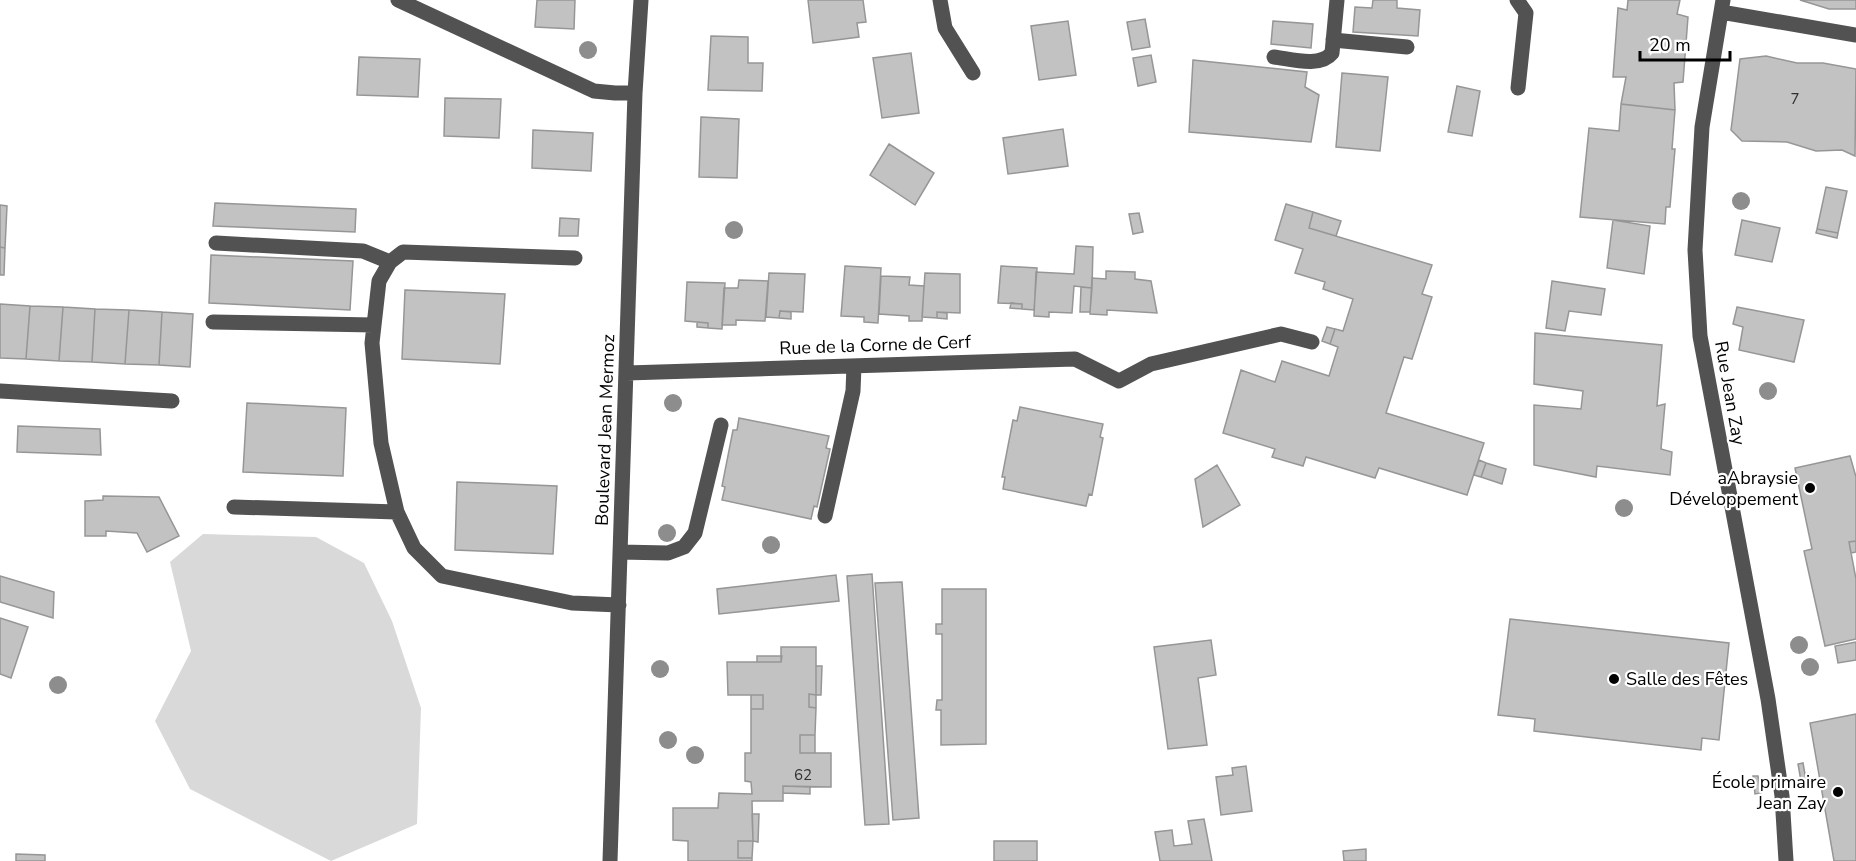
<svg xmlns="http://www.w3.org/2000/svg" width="1856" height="861" font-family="'Nunito Sans',sans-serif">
	<rect width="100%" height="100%" fill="#fff"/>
	<path fill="#d9d9d9" d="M 203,534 L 316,537 L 364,563 L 392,621 L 421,708 L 417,824 L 331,861 L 190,789 L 155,721 L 191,651 L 170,562 Z"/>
	<path fill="#c2c2c2" stroke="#969696" stroke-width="1.5" d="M 537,0 L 575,0 L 574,29 L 535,27 Z
		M 808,0 L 863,0 L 866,22 L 857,23 L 859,37 L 813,43 Z
		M 1373,0 L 1397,0 L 1397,8 L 1420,10 L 1418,36 L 1353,32 L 1355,7 L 1372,8 Z
		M 1628,0 L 1680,0 L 1677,14 L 1688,17 L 1683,82 L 1674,83 L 1675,110 L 1621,104 L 1626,77 L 1613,77 L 1618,8 L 1627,10 Z
		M 1800,0 L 1856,0 L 1856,9 L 1829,9 Z
		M 1145,19 L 1150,47 L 1132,50 L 1127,22 Z
		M 1068,21 L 1076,75 L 1039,80 L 1031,26 Z
		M 1273,21 L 1313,24 L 1311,48 L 1271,44 Z
		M 711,36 L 748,37 L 748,63 L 763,63 L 762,91 L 708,90 Z
		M 911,53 L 919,113 L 882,118 L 873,58 Z
		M 1151,55 L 1156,82 L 1138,86 L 1133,58 Z
		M 1766,56 L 1797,63 L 1823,63 L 1856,69 L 1855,156 L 1842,150 L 1816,151 L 1787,142 L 1742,141 L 1731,130 L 1740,59 Z
		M 359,57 L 420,59 L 418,97 L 357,95 Z
		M 1193,60 L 1307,72 L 1305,87 L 1319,95 L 1311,142 L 1189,132 Z
		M 1342,73 L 1388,77 L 1380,151 L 1336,147 Z
		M 1457,86 L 1480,91 L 1472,136 L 1448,132 Z
		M 445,98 L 501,99 L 499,138 L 444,136 Z
		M 1621,104 L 1675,110 L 1672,149 L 1675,149 L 1670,207 L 1666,207 L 1665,224 L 1580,217 L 1589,128 L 1619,131 Z
		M 701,117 L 739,119 L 737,178 L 699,177 Z
		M 1063,129 L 1068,166 L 1008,174 L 1003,138 Z
		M 533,130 L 593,133 L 591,171 L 532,168 Z
		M 889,144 L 934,173 L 915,205 L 870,175 Z
		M 1826,187 L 1847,191 L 1838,233 L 1817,229 Z
		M 215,203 L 356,209 L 355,232 L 213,226 Z
		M 1286,204 L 1313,212 L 1309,228 L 1432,265 L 1422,294 L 1432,297 L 1412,359 L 1404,357 L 1386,413 L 1484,443 L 1467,495 L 1379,468 L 1375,478 L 1306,457 L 1303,466 L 1272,457 L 1275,449 L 1223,433 L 1241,370 L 1275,382 L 1282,361 L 1329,376 L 1338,347 L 1330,344 L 1335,329 L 1343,331 L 1353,299 L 1323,289 L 1325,282 L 1295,273 L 1303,249 L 1275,240 Z
		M 0,205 L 7,206 L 5,248 L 0,247 Z
		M 1313,212 L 1341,221 L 1336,236 L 1309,228 Z
		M 1139,213 L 1143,232 L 1133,234 L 1129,214 Z
		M 560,218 L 579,219 L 578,236 L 559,236 Z
		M 1613,220 L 1650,226 L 1644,274 L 1607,268 Z
		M 1742,220 L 1780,228 L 1772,262 L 1735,255 Z
		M 1817,229 L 1838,233 L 1837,238 L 1816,233 Z
		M 1076,246 L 1093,247 L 1092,288 L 1074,286 L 1072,313 L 1049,312 L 1049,317 L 1034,316 L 1036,272 L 1074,274 Z
		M 0,247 L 5,248 L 4,275 L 0,275 Z
		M 211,255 L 353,261 L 350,310 L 209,303 Z
		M 845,266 L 881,268 L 878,323 L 864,322 L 864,317 L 841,316 Z
		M 1001,266 L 1037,268 L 1034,310 L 1022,309 L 1022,304 L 998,303 Z
		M 1106,271 L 1135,272 L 1135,279 L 1151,281 L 1157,313 L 1107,310 L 1107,315 L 1090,314 L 1092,278 L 1106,279 Z
		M 769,273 L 805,274 L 803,312 L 780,311 L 779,318 L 766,317 Z
		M 925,273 L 960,274 L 960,313 L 937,312 L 937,318 L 922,317 Z
		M 881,276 L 910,277 L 909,285 L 924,286 L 922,321 L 909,321 L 909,316 L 879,314 Z
		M 739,280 L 768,281 L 765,321 L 736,320 L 736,325 L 722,325 L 724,288 L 738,288 Z
		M 1552,281 L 1605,289 L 1601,315 L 1569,311 L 1565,331 L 1546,328 Z
		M 687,282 L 725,283 L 722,329 L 708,328 L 708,323 L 685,321 Z
		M 1081,287 L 1092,288 L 1090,312 L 1080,312 Z
		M 405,290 L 505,294 L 500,364 L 402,359 Z
		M 1011,303 L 1022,304 L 1022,309 L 1010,308 Z
		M 0,304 L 30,306 L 26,359 L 0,358 Z
		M 30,306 L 63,307 L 59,361 L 26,359 Z
		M 63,307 L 95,309 L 92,362 L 59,361 Z
		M 1737,307 L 1804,320 L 1794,362 L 1739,350 L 1743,327 L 1733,324 Z
		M 95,309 L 129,310 L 125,364 L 92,362 Z
		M 129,310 L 162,312 L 159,365 L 125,364 Z
		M 780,311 L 791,312 L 791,319 L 779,318 Z
		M 162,312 L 193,314 L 190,367 L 159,365 Z
		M 937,312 L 947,313 L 947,319 L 937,318 Z
		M 697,322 L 708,323 L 708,328 L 697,327 Z
		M 1327,327 L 1335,329 L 1330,344 L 1322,341 Z
		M 1535,333 L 1662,345 L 1657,406 L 1665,404 L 1661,449 L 1672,452 L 1670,475 L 1597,466 L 1596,477 L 1534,465 L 1534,405 L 1581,409 L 1583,391 L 1534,384 Z
		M 247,403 L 346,408 L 343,476 L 243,472 Z
		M 1020,407 L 1103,424 L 1100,437 L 1103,438 L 1092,495 L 1089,494 L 1086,506 L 1003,489 L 1005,477 L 1002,477 L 1013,420 L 1017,421 Z
		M 739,418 L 829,436 L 826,448 L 830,449 L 817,507 L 814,506 L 811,519 L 722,500 L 725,487 L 722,486 L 733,430 L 737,430 Z
		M 18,426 L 100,429 L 101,455 L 17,452 Z
		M 1850,456 L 1856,477 L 1856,541 L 1849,542 L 1856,579 L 1856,639 L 1825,646 L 1804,551 L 1812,549 L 1795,468 Z
		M 1479,460 L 1486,463 L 1481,477 L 1474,475 Z
		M 1486,463 L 1506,469 L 1502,484 L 1481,477 Z
		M 1217,465 L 1240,505 L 1203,527 L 1195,479 Z
		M 457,482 L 557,486 L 553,554 L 455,550 Z
		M 103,496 L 159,497 L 179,536 L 147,552 L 137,533 L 106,531 L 106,536 L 85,536 L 85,501 L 103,500 Z
		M 1856,541 L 1856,552 L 1851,553 L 1849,542 Z
		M 872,574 L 889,824 L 865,825 L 847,576 Z
		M 836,575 L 839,601 L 719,614 L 717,589 Z
		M 0,576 L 54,592 L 53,618 L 0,602 Z
		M 902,582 L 919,818 L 893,820 L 875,583 Z
		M 942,589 L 986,589 L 986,744 L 941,745 L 941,710 L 936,710 L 937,700 L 942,700 L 942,634 L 936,634 L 936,624 L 942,624 Z
		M 0,618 L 28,627 L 11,678 L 0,674 Z
		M 1510,619 L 1729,643 L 1719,740 L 1702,738 L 1701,750 L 1534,731 L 1535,719 L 1498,715 Z
		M 1211,640 L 1216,675 L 1198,678 L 1207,745 L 1168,749 L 1154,647 Z
		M 1856,642 L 1856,660 L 1838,663 L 1835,646 Z
		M 781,647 L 816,647 L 816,695 L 809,694 L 809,707 L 816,708 L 815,735 L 800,735 L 800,753 L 831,753 L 831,787 L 783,786 L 783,801 L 752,801 L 753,841 L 738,841 L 738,858 L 752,858 L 752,861 L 688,861 L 688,841 L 673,840 L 673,808 L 718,808 L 719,793 L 752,794 L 751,782 L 745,781 L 745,753 L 751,753 L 751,709 L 763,709 L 763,695 L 728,695 L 727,662 L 781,662 Z
		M 757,656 L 782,656 L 781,662 L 757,662 Z
		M 816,666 L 822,666 L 821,695 L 816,695 Z
		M 809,694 L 816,695 L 816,708 L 809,707 Z
		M 751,695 L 763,695 L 763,709 L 751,709 Z
		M 1856,714 L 1856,861 L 1834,861 L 1810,723 Z
		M 800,735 L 815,735 L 815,753 L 800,753 Z
		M 1803,763 L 1806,780 L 1801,781 L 1798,764 Z
		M 1246,766 L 1252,811 L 1221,815 L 1216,777 L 1233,775 L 1232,768 Z
		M 1753,776 L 1758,776 L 1761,793 L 1755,794 Z
		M 783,786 L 810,787 L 810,794 L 783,793 Z
		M 752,814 L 759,814 L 758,842 L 753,841 Z
		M 1204,819 L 1212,861 L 1160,861 L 1155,832 L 1172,830 L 1174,846 L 1192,844 L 1188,821 Z
		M 738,841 L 753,841 L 752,858 L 738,858 Z
		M 994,841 L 1037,841 L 1037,861 L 994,861 Z
		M 1366,849 L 1366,861 L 1344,861 L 1343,851 Z
		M 16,854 L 45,855 L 45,861 L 16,861 Z"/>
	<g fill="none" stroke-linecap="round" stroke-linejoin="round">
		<path stroke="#525252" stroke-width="15" d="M 398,0 L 594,91 L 615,93 L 635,93
			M 940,0 L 945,28 L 973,73
			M 1517,0 L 1526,13 L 1518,88
			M 1723,0 L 1702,127 L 1695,250 L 1700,336 L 1768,699 L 1782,796 L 1786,861
			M 1721,12 L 1856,35
			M 1333,40 L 1407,47
			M 1274,57 C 1291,59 1320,68 1332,53 L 1337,0
			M 216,243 L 363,251 L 390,262
			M 575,258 L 403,252 L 390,262 L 379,281 L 372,343 L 381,443 L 397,512 L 414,548 L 442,576 L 572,603 L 619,605
			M 213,322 L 374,325
			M 627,373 L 1075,359 L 1119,381 L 1151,364 L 1281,334 L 1312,342
			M 0,391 L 172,401
			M 234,507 L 397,512
			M 825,516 L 853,391 L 854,366
			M 620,552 L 668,553 L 684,547 L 695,533 L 721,425
			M 610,861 L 635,93 L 641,0"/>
	</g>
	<g fill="#8d8d8d">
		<circle cx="588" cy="50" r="9"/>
		<circle cx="1741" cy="201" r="9"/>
		<circle cx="734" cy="230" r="9"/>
		<circle cx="1768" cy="391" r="9"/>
		<circle cx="673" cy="403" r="9"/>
		<circle cx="1624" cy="508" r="9"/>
		<circle cx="667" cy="533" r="9"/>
		<circle cx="771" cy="545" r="9"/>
		<circle cx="1799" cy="645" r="9"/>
		<circle cx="1810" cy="667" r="9"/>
		<circle cx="660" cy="669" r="9"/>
		<circle cx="58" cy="685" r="9"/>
		<circle cx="668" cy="740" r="9"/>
		<circle cx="695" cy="755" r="9"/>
	</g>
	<g fill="#000" stroke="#fff" stroke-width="2">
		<circle cx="1810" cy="488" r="6"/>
		<circle cx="1614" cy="679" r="6"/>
		<circle cx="1838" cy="792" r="6"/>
	</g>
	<g text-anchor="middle" stroke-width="4.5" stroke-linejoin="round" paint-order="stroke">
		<g font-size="15" fill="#303030">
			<text x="1795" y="104">7</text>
			<text x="803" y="780">62</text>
		</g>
		<g font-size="18" fill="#000" stroke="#fff">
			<text transform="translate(875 345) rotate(-2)" y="6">Rue de la Corne de Cerf</text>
			<text transform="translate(1730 393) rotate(80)" y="6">Rue Jean Zay</text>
			<text transform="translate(605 430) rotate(-88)" y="6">Boulevard Jean Mermoz</text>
		</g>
		<g font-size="18" fill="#000" stroke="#fff" text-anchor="end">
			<text x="1798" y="484">aAbraysie<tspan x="1798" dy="21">Développement</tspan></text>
			<text x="1626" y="685" text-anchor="start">Salle des Fêtes</text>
			<text x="1826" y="788">École primaire<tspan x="1826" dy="21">Jean Zay</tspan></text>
		</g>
	</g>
	<path d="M1640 51v9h90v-9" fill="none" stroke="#000000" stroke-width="3"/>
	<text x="1649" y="51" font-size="18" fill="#000000" stroke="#ffffff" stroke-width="4.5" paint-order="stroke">20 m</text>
</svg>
